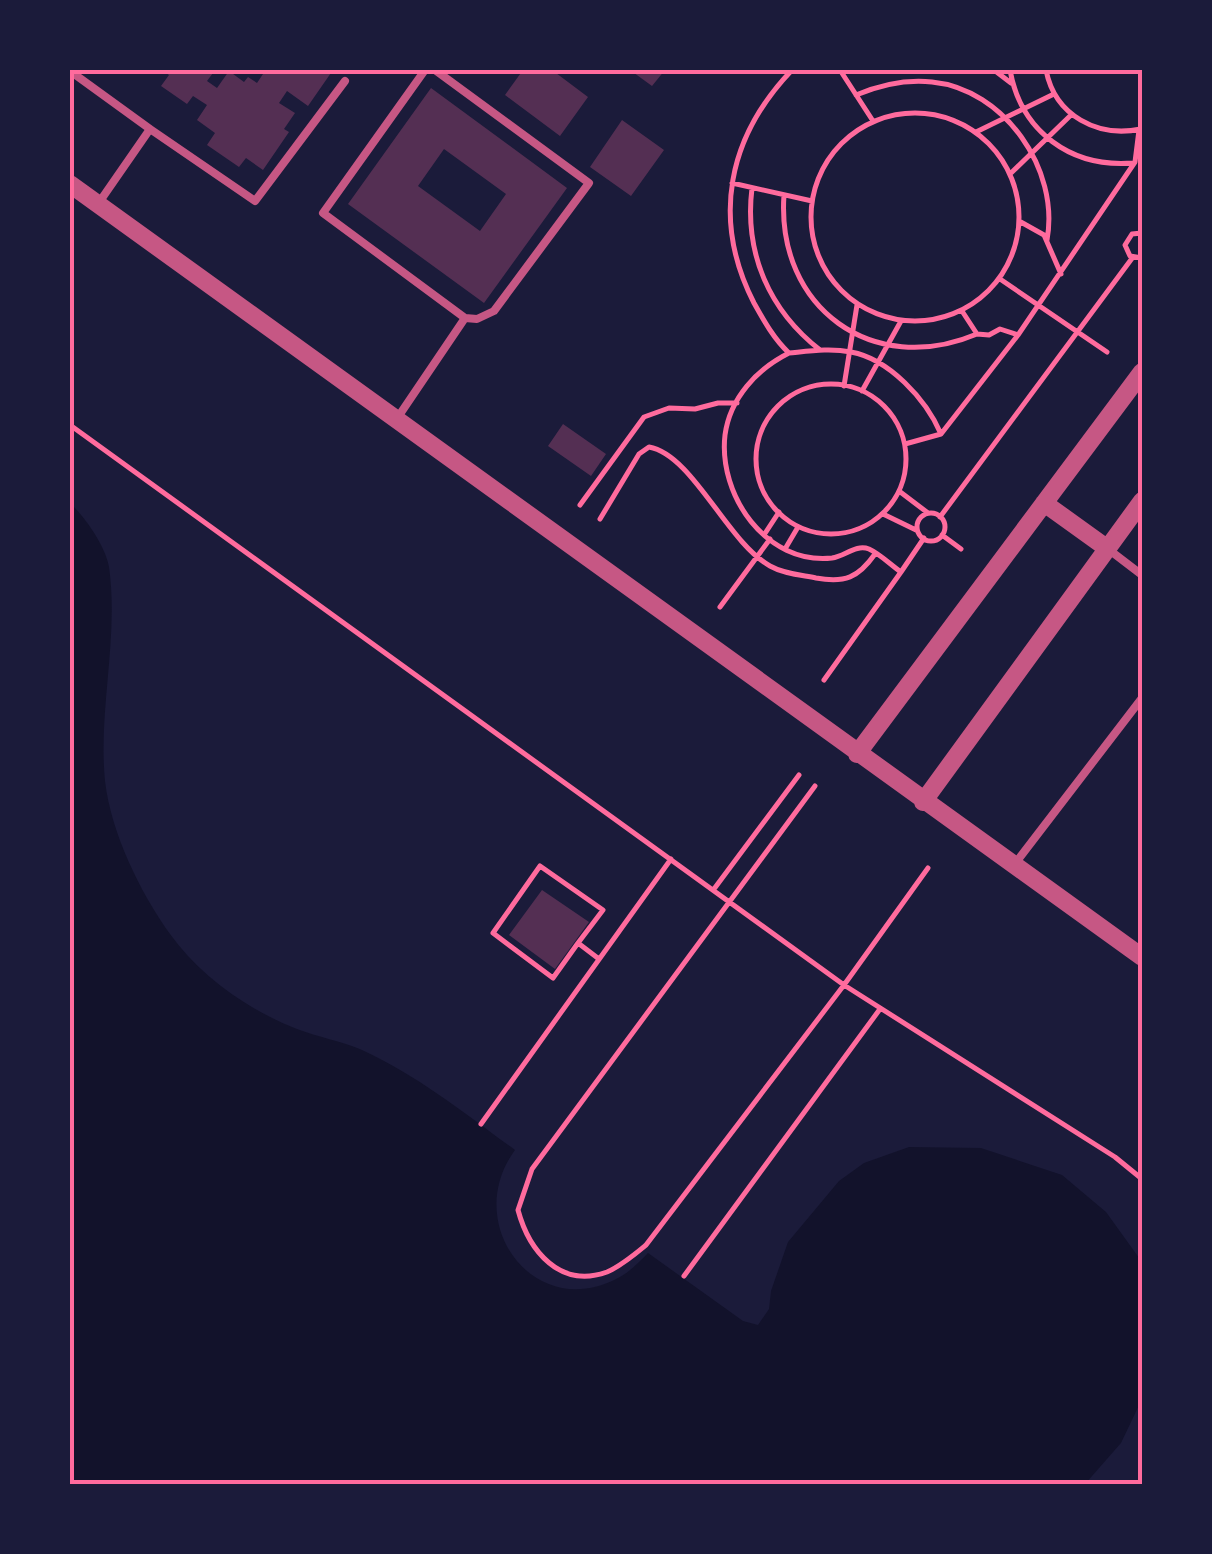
<svg xmlns="http://www.w3.org/2000/svg" width="1212" height="1554" font-family="Cabin,sans-serif">
	<rect width="100%" height="100%" fill="#1b1b3a"/>
	<path fill="#12122b" d="M 70,503 C 85,517 106,547 109,567 C 119,638 98,710 105,781 C 111,833 140,892 170,934 C 200,976 248,1010 297,1029 C 318,1037 341,1041 362,1050 C 417,1075 467,1115 515,1150 C 461,1223 534,1323 618,1278 C 630,1272 639,1262 648,1253 L 743,1321 L 758,1325 L 769,1309 L 771,1291 L 788,1242 L 839,1181 L 864,1163 L 909,1147 L 981,1148 L 1062,1175 L 1106,1212 L 1142,1262 L 1142,1399 L 1121,1443 L 1085,1484 L 70,1484 Z"/>
	<path fill="#542f53" fill-rule="evenodd" d="M 162,70 L 210,70 L 213,73 L 207,81 L 217,88 L 229,71 L 244,82 L 248,77 L 257,83 L 263,74 L 258,70 L 333,70 L 308,106 L 287,91 L 279,103 L 295,113 L 284,129 L 289,132 L 263,170 L 246,158 L 239,167 L 207,145 L 215,133 L 197,120 L 207,105 L 193,96 L 187,104 L 161,86 L 169,75 Z
		M 523,70 L 552,70 L 588,97 L 560,136 L 505,95 Z
		M 630,70 L 665,70 L 652,86 Z
		M 431,88 L 567,188 L 484,303 L 348,204 ZM 444,149 L 506,194 L 480,231 L 418,186 Z
		M 622,120 L 664,150 L 631,196 L 590,167 Z
		M 563,424 L 606,454 L 591,476 L 548,446 Z
		M 542,890 L 589,922 L 555,969 L 509,935 Z"/>
	<g fill="none" stroke-linecap="round" stroke-linejoin="round">
		<path stroke="#ff6b9d" stroke-width="5" d="M 792,70 C 728,137 711,219 754,303 C 764,321 774,339 789,353 C 757,369 730,398 725,435 C 718,495 766,565 832,558 C 845,556 856,544 869,549 C 880,554 891,565 901,572 L 824,680
			M 840,70 L 873,121
			M 994,70 L 1011,83
			M 1010,70 C 1021,132 1071,168 1133,163
			M 1046,70 C 1055,116 1098,138 1141,129
			M 856,95 C 880,85 905,79 932,82 C 1004,89 1060,169 1047,240
			M811 217a104 104 0 1 1 208 0a104 104 0 1 1-208 0Z
			M 976,132 L 1054,94
			M 1010,174 L 1071,115
			M 732,183 L 812,201
			M 752,188 C 744,253 769,310 820,350
			M 784,195 C 776,308 873,378 977,334
			M 1019,221 L 1044,235 L 1061,274
			M 1142,233 L 1132,234 L 1125,245 L 1130,256 L 1142,258
			M 1000,279 L 1107,352
			M 962,311 L 977,334 L 989,335 L 1000,329 L 1018,335
			M 789,353 C 810,351 830,348 851,352 C 889,359 926,399 941,434 L 1018,335 L 1135,162 L 1139,130
			M756 459a75 75 0 1 1 150 0a75 75 0 1 1-150 0Z
			M 844,386 L 857,305
			M 862,391 L 901,321
			M 70,425 L 844,985 L 1115,1157 L 1142,1179
			M 905,444 L 941,434
			M 899,491 L 928,513
			M 580,505 L 644,417 L 669,408 L 695,409 L 718,403 L 737,403
			M917 527a14 14 0 1 1 28 0a14 14 0 1 1-28 0Z
			M 883,514 L 916,530
			M 940,517 L 1133,257
			M 600,519 L 639,454 L 649,447 C 693,455 727,542 770,566 C 784,574 801,575 816,578 C 845,583 858,578 875,554
			M 764,535 L 779,512
			M 942,535 L 961,549
			M 785,549 L 798,527
			M 901,572 L 924,538
			M 720,607 L 770,539
			M 815,786 L 532,1169 L 518,1210 C 529,1251 560,1289 607,1272 C 621,1266 634,1255 646,1245 L 844,985 L 928,868
			M 714,889 L 799,775
			M 578,943 L 553,978 L 493,933 L 540,866 L 603,910 L 578,943 L 599,959
			M 481,1124 L 671,859
			M 684,1276 L 880,1009"/>
		<path stroke="#c65784" stroke-width="8" d="M 435,70 L 589,183 L 494,311 L 477,319 L 465,318
			M 70,71 L 150,129 L 98,204
			M 150,129 L 255,201 L 345,81
			M 396,420 L 465,318 L 323,213 L 425,70
			M 1108,549 L 1142,575
			M 1014,865 L 1142,698"/>
		<path stroke="#c65784" stroke-width="18" d="M 70,184 L 1142,957
			M 1044,503 L 1108,549
			M 857,754 L 1142,372
			M 923,802 L 1142,501"/>
	</g>
	<rect width="1212" height="1554" fill="none" stroke="#1b1b3a" stroke-width="145"/>
	<rect x="72" y="72" width="1068" height="1410" fill="none" stroke="#ff6b9d" stroke-width="4"/>
</svg>
